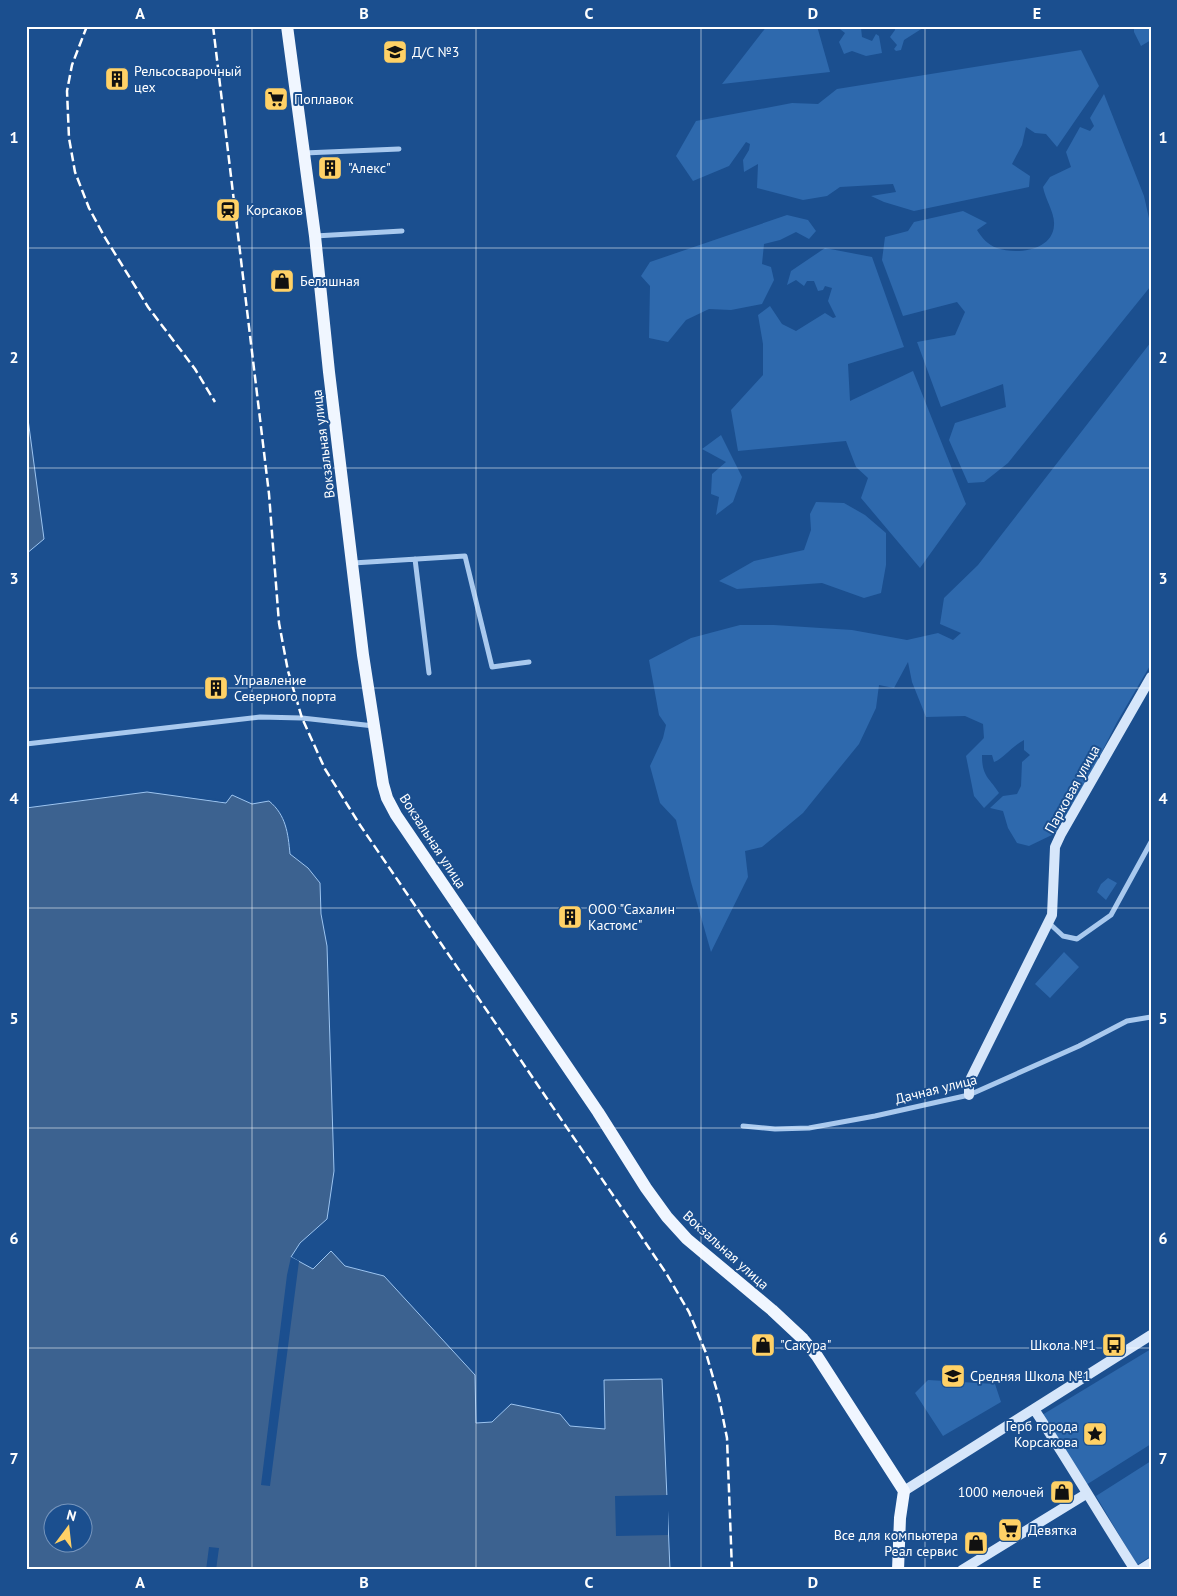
<svg xmlns="http://www.w3.org/2000/svg" width="1177" height="1596" font-family="'PT Sans',sans-serif">
	<rect width="100%" height="100%" fill="#1b4f8f"/>
	<path fill="#2e69ad" d="M 767,26 L 817,26 L 830,72 L 722,84 Z
		M 836,26 L 872,26 L 861,28 L 862,37 L 872,41 L 876,34 L 879,36 L 882,53 L 866,56 L 852,51 L 844,54 L 839,42 L 845,33 Z
		M 895,26 L 926,26 L 904,40 L 901,50 L 896,51 L 894,49 L 897,45 L 890,37 L 895,30 Z
		M 1134,26 L 1151,26 L 1151,40 L 1141,46 L 1134,32 Z
		M 1081,50 L 1099,86 L 1057,147 L 1046,134 L 1035,133 L 1026,127 L 1022,145 L 1012,164 L 1030,176 L 1029,187 L 914,211 L 884,202 L 871,196 L 896,192 L 893,184 L 840,187 L 827,196 L 803,200 L 757,188 L 758,164 L 744,172 L 743,160 L 749,150 L 750,144 L 746,142 L 729,166 L 693,181 L 676,156 L 696,121 L 792,103 L 818,104 L 837,89 Z
		M 1104,94 L 1144,196 L 1151,227 L 1150,287 L 1008,463 L 984,482 L 968,483 L 949,440 L 955,423 L 1006,407 L 1003,384 L 941,407 L 917,342 L 955,335 L 965,312 L 957,302 L 903,316 L 882,260 L 885,237 L 908,231 L 914,222 L 963,211 L 987,223 L 977,230 C 982,238 988,245 997,248 C 1016,255 1053,251 1054,225 C 1055,213 1045,199 1043,187 L 1050,177 L 1071,167 L 1066,152 L 1080,127 L 1090,131 L 1094,126 L 1090,118 Z
		M 787,215 L 808,220 L 816,231 L 809,239 L 796,232 L 780,240 L 764,244 L 762,264 L 771,267 L 774,280 L 762,304 L 731,310 L 709,309 L 686,320 L 668,342 L 649,338 L 650,286 L 641,276 L 650,262 Z
		M 825,248 L 872,257 L 904,347 L 848,364 L 850,401 L 913,371 L 966,504 L 920,568 L 861,498 L 868,478 L 856,467 L 846,441 L 738,451 L 731,410 L 763,375 L 763,344 L 758,315 L 770,306 L 782,324 L 796,331 L 825,313 L 833,318 L 836,317 L 828,301 L 832,288 L 825,286 L 823,290 L 818,291 L 814,281 L 807,281 L 804,286 L 796,280 L 787,285 L 791,271 Z
		M 1151,342 L 1151,664 L 1117,722 L 1088,779 L 1056,833 L 1029,846 L 1017,843 L 1008,828 L 1003,811 L 990,808 L 1003,796 L 1017,794 L 1021,786 L 1022,762 L 1030,755 L 1024,750 L 1024,740 C 1012,746 1004,758 994,762 L 992,755 L 982,755 C 982,777 989,777 999,793 L 984,808 L 974,796 L 966,756 L 984,738 L 983,724 L 965,716 L 926,717 L 912,682 L 908,662 L 894,688 L 879,685 L 876,708 L 859,744 L 824,787 L 803,813 L 762,847 L 745,851 L 748,877 L 711,952 L 691,882 L 676,820 L 660,803 L 650,766 L 663,738 L 666,725 L 659,715 L 649,660 L 691,638 L 740,625 L 774,625 L 852,630 L 907,640 L 938,633 L 953,640 L 961,633 L 940,624 L 944,598 L 978,565 Z
		M 721,435 L 742,477 L 733,502 L 716,515 L 719,497 L 711,494 L 712,474 L 726,462 L 702,449 Z
		M 816,502 L 844,503 L 865,515 L 886,533 L 886,565 L 881,593 L 864,598 L 822,583 L 737,589 L 719,581 L 754,561 L 804,550 L 811,530 L 810,514 Z
		M 1108,878 L 1117,883 L 1106,900 L 1097,892 L 1101,884 Z
		M 1064,952 L 1079,967 L 1050,998 L 1035,984 Z
		M 1151,1349 L 1151,1444 L 1086,1485 L 1042,1415 Z
		M 928,1380 L 995,1384 L 1001,1402 L 943,1436 L 915,1393 Z
		M 1151,1461 L 1151,1556 L 1137,1565 L 1096,1496 Z"/>
	<path fill="#3c6290" stroke="#9cc4f0" fill-rule="evenodd" d="M 26,404 L 44,539 L 26,554 Z
		M 147,792 L 226,803 L 232,795 L 252,804 L 269,801 C 286,815 288,833 290,854 L 308,868 L 320,883 L 321,914 L 327,946 L 334,1171 L 327,1219 L 300,1243 L 291,1257 L 313,1269 L 331,1251 L 345,1266 L 384,1276 L 475,1375 L 476,1423 L 492,1422 L 511,1404 L 560,1414 L 570,1426 L 605,1429 L 604,1380 L 662,1379 L 670,1570 L 26,1570 L 26,808 ZM 52,1514 L 82,1514 L 82,1544 L 52,1544 Z"/>
	<path fill="#1b4f8f" d="M 147,790 L 26,807 L 147,790 L 223,800 L 224,802 Z
		M 291,1257 L 299,1261 L 270,1486 L 261,1485 L 287,1275 Z
		M 668,1495 L 668,1535 L 616,1536 L 615,1496 Z
		M 209,1547 L 219,1548 L 216,1570 L 206,1570 Z"/>
	<g fill="none" stroke-linecap="round" stroke-linejoin="round">
		<path stroke="#a9c9ee" stroke-width="5" d="M 304,153 L 399,149
			M 315,236 L 402,231
			M 415,559 L 429,673
			M 353,563 L 465,556 L 492,667 L 529,662
			M 26,744 L 260,717 L 302,718 L 374,726
			M 1049,923 L 1063,936 L 1077,939 L 1111,915 L 1151,842
			M 743,1126 L 775,1129 L 809,1128 L 875,1116 L 969,1095 L 1079,1046 L 1127,1021 L 1151,1017"/>
		<path stroke="#d6e6fa" stroke-width="10" d="M 969,1095 L 969,1087 L 971,1078 L 1052,915 L 1055,847 L 1061,834 L 1151,677
			M 1034,1409 C 1069,1462 1101,1517 1135,1570
			M 904,1491 L 1151,1335
			M 962,1570 L 1086,1494
			M 1140,1570 L 1151,1563"/>
		<path stroke="#f0f6ff" stroke-width="12" d="M 287,26 L 315,236 L 329,372 L 363,655 L 383,784 L 387,798 L 396,815 L 598,1112 L 646,1188 L 667,1217 L 687,1239 L 772,1310 L 803,1339 L 817,1356 L 904,1491 L 900,1518 L 898,1570"/>
		<path stroke="#fff" stroke-width="2.5" stroke-dasharray="9 4" stroke-linecap="butt" d="M 87,26 L 72,65 L 67,91 L 69,138 L 75,172 L 89,208 L 104,236 L 148,307 L 195,369 L 215,402
			M 213,26 L 269,494 L 279,623 L 288,671 L 302,718 L 325,769 L 360,825 L 617,1201 L 666,1273 L 689,1312 L 706,1353 L 719,1398 L 727,1438 L 732,1570"/>
	</g>
	<path fill="none" stroke="#fff" stroke-width="1" stroke-opacity="0.55" d="M 252,26 L 252,1570M 476,26 L 476,1570M 701,26 L 701,1570M 925,26 L 925,1570M 26,248 L 1151,248M 26,468 L 1151,468M 26,688 L 1151,688M 26,908 L 1151,908M 26,1128 L 1151,1128M 26,1348 L 1151,1348"/>
	<defs>
		<symbol id="school-square" viewBox="-11 -11 22 22"><rect x="-9" y="-9" width="18" height="18" rx="4" fill="#ffd166" stroke="#1b4f8f"/><path d="M0-5L7-2L0 1L-7-2ZM-4 1L0 2.5L4 1V4Q0 6-4 4Z" fill="#111"/></symbol>
		<symbol id="building-square" viewBox="-11 -11 22 22"><rect x="-9" y="-9" width="18" height="18" rx="4" fill="#ffd166" stroke="#1b4f8f"/><path d="M-4-6H4V6H1V3H-1V6H-4ZM-2.5-4.3h1.7v1.8h-1.7ZM.8-4.3h1.7v1.8H.8ZM-2.5-1h1.7V.8h-1.7ZM.8-1h1.7V.8H.8Z" fill="#111"/></symbol>
		<symbol id="supermarket-square" viewBox="-11 -11 22 22"><rect x="-9" y="-9" width="18" height="18" rx="4" fill="#ffd166" stroke="#1b4f8f"/><path d="M-6-5.5h2.5l.6 2H6L4.5 2H-2.5L-4.4-4H-6ZM-1.5 3.2a1.3 1.3 0 1 0 .1 0ZM3 3.2a1.3 1.3 0 1 0 .1 0Z" fill="#111"/></symbol>
		<symbol id="station-square" viewBox="-11 -11 22 22"><rect x="-9" y="-9" width="18" height="18" rx="4" fill="#ffd166" stroke="#1b4f8f"/><path d="M-3-6H3Q5-6 5-4V2Q5 4 3 4L4.5 6H3L1.5 4h-3L-3 6H-4.5L-3 4Q-5 4-5 2V-4Q-5-6-3-6ZM-3.5-4v3h7v-3ZM-3.5 1v1.5H-2V1ZM2 1v1.5H3.5V1Z" fill="#111"/></symbol>
		<symbol id="shop-square" viewBox="-11 -11 22 22"><rect x="-9" y="-9" width="18" height="18" rx="4" fill="#ffd166" stroke="#1b4f8f"/><path d="M-5-2.5h2.3a2.7 3.5 0 0 1 5.4 0H5L5.5 6h-11ZM-1.5-2.5h3a1.5 2.3 0 0 0-3 0Z" fill="#111"/></symbol>
		<symbol id="bus-square" viewBox="-11 -11 22 22"><rect x="-9" y="-9" width="18" height="18" rx="4" fill="#ffd166" stroke="#1b4f8f"/><path d="M-5-6H5V4H4V6H2V4H-2V6H-4V4H-5ZM-3.5-4V0h7V-4ZM-3.5 1.2v1.5H-2V1.2ZM2 1.2v1.5H3.5V1.2Z" fill="#111"/></symbol>
		<symbol id="sight-square" viewBox="-11 -11 22 22"><rect x="-9" y="-9" width="18" height="18" rx="4" fill="#ffd166" stroke="#1b4f8f"/><path d="M0-6L1.8-2.2L6-1.7L2.9 1.2L3.7 5.4L0 3.3L-3.7 5.4L-2.9 1.2L-6-1.7L-1.8-2.2Z" fill="#111"/></symbol>
	</defs>
	<g fill-rule="evenodd">
		<use href="#school-square" x="381" y="38" width="28" height="28"/>
		<use href="#building-square" x="103" y="65" width="28" height="28"/>
		<use href="#supermarket-square" x="262" y="85" width="28" height="28"/>
		<use href="#building-square" x="316" y="154" width="28" height="28"/>
		<use href="#station-square" x="214" y="196" width="28" height="28"/>
		<use href="#shop-square" x="268" y="267" width="28" height="28"/>
		<use href="#building-square" x="202" y="674" width="28" height="28"/>
		<use href="#building-square" x="556" y="903" width="28" height="28"/>
		<use href="#shop-square" x="749" y="1331" width="28" height="28"/>
		<use href="#bus-square" x="1100" y="1331" width="28" height="28"/>
		<use href="#school-square" x="939" y="1362" width="28" height="28"/>
		<use href="#sight-square" x="1081" y="1420" width="28" height="28"/>
		<use href="#shop-square" x="1048" y="1478" width="28" height="28"/>
		<use href="#supermarket-square" x="996" y="1516" width="28" height="28"/>
		<use href="#shop-square" x="962" y="1529" width="28" height="28"/>
	</g>
	<g text-anchor="middle" stroke-width="4" stroke-linejoin="round" paint-order="stroke">
		<g font-size="14" fill="#fff" stroke="#1b4f8f" text-anchor="start">
			<text x="412" y="57">Д/С №3</text>
			<text x="134" y="76">Рельсосварочный<tspan x="134" dy="16">цех</tspan></text>
			<text x="294" y="104">Поплавок</text>
			<text x="348" y="173">"Алекс"</text>
			<text x="246" y="215">Корсаков</text>
			<text x="300" y="286">Беляшная</text>
			<text x="234" y="685">Управление<tspan x="234" dy="16">Северного порта</tspan></text>
			<text x="588" y="914">ООО "Сахалин<tspan x="588" dy="16">Кастомс"</tspan></text>
			<text x="780" y="1350">"Сакура"</text>
			<text x="1096" y="1350" text-anchor="end">Школа №1</text>
			<text x="970" y="1381">Средняя Школа №1</text>
			<text x="1078" y="1431" text-anchor="end">Герб города<tspan x="1078" dy="16">Корсакова</tspan></text>
			<text x="1044" y="1497" text-anchor="end">1000 мелочей</text>
			<text x="1028" y="1535">Девятка</text>
			<text x="958" y="1540" text-anchor="end">Все для компьютера<tspan x="958" dy="16">Реал сервис</tspan></text>
		</g>
		<g font-size="14" fill="#fff" stroke="#1b4f8f">
			<text transform="translate(323 444) rotate(-97)" y="5">Вокзальная улица</text>
			<text transform="translate(1072 789) rotate(-61)" y="5">Парковая улица</text>
			<text transform="translate(433 841) rotate(57)" y="5">Вокзальная улица</text>
			<text transform="translate(936 1089) rotate(-14)" y="5">Дачная улица</text>
			<text transform="translate(726 1250) rotate(42)" y="5">Вокзальная улица</text>
		</g>
	</g>
	<rect width="1177" height="1596" fill="none" stroke="#1b4f8f" stroke-width="55"/>
	<g transform="translate(68 1528) rotate(15)"><circle r="24" fill="#1b4f8f" stroke="#7695bc"/>
	<path d="M0-4L9 19L0 12L-9 19Z" fill="#ffd166"/>
	<text y="-8" font-size="14" font-weight="bold" text-anchor="middle" fill="#ffffff">N</text>
	</g>
	<rect x="28" y="28" width="1122" height="1540" fill="none" stroke="#fff" stroke-width="2"/>
	<g font-size="16" text-anchor="middle" font-weight="bold" fill="#fff">
		<text x="140" y="19">A</text>
		<text x="364" y="19">B</text>
		<text x="589" y="19">C</text>
		<text x="813" y="19">D</text>
		<text x="1037" y="19">E</text>
		<text x="14" y="143">1</text>
		<text x="1163" y="143">1</text>
		<text x="14" y="363">2</text>
		<text x="1163" y="363">2</text>
		<text x="14" y="584">3</text>
		<text x="1163" y="584">3</text>
		<text x="14" y="804">4</text>
		<text x="1163" y="804">4</text>
		<text x="14" y="1024">5</text>
		<text x="1163" y="1024">5</text>
		<text x="14" y="1244">6</text>
		<text x="1163" y="1244">6</text>
		<text x="14" y="1464">7</text>
		<text x="1163" y="1464">7</text>
		<text x="140" y="1588">A</text>
		<text x="364" y="1588">B</text>
		<text x="589" y="1588">C</text>
		<text x="813" y="1588">D</text>
		<text x="1037" y="1588">E</text>
	</g>
</svg>
